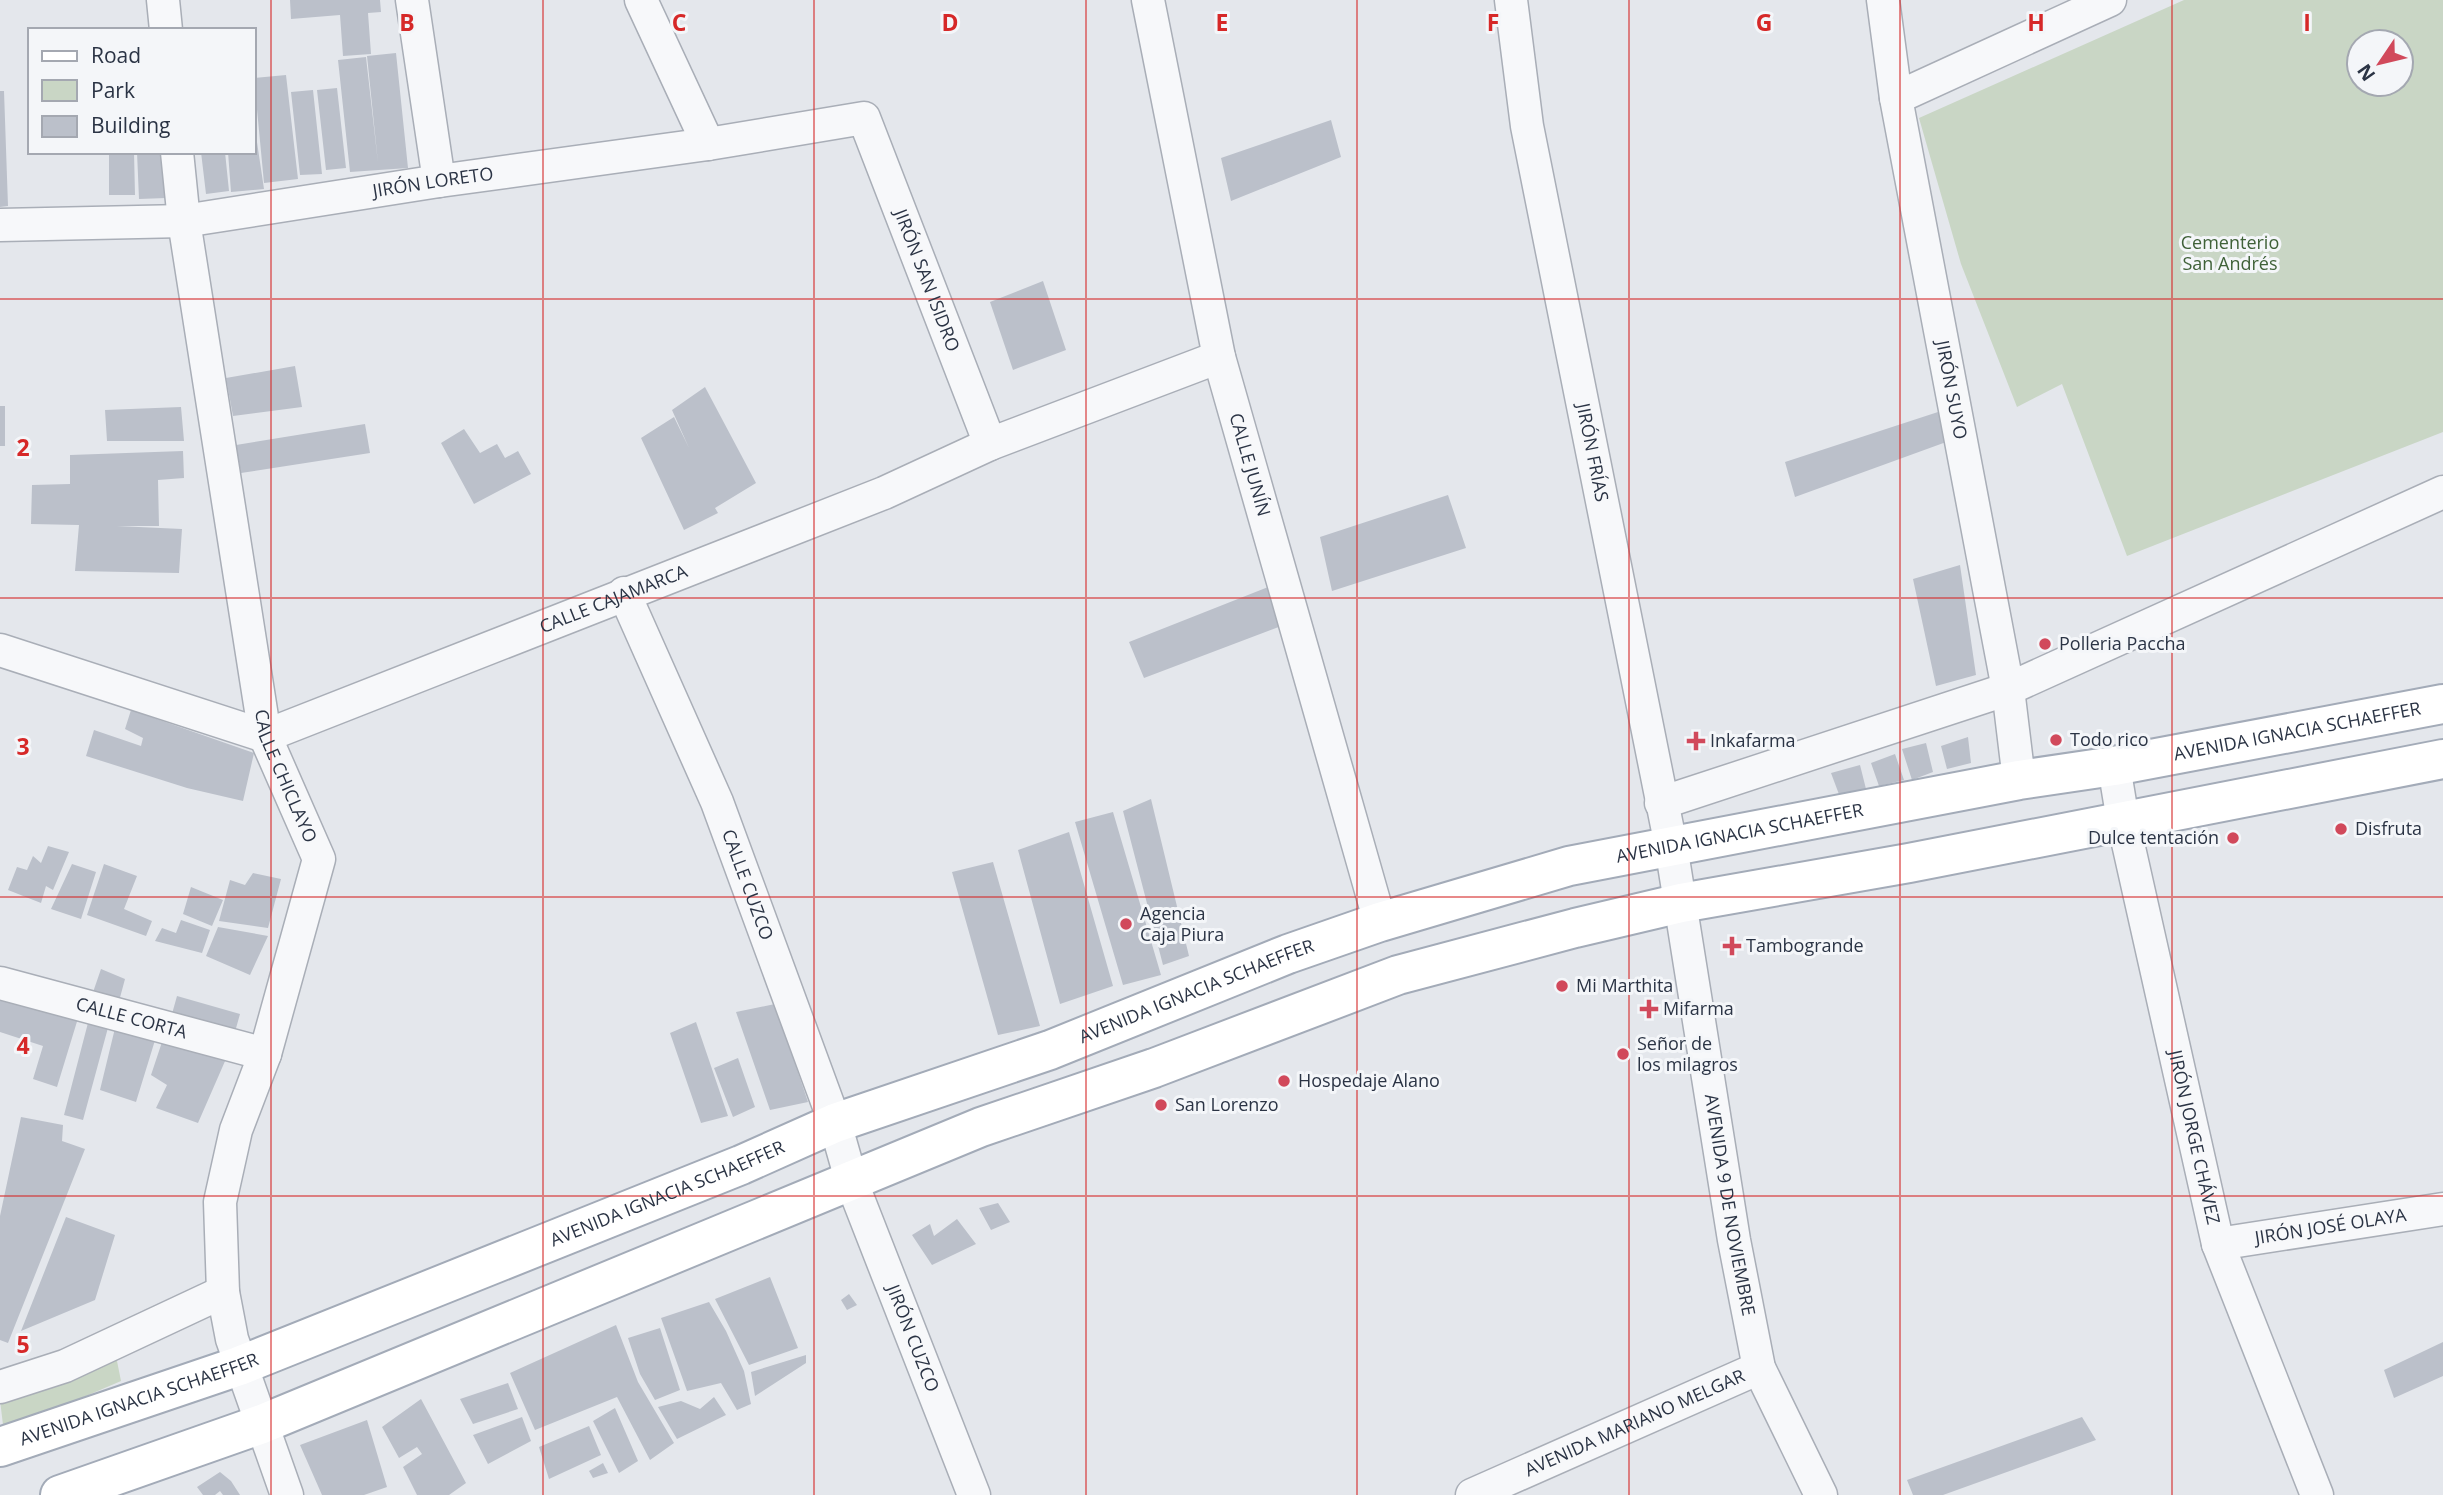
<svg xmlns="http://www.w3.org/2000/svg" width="2443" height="1495" font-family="'Open Sans',sans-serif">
	<rect width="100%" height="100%" fill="#e4e7ec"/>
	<path fill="#c9d6c5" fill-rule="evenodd" d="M 2184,0 L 2443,0 L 2443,432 L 2127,556 L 2062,384 L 2017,407 L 1961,264 L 1919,118 ZM 2359,42 L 2401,42 L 2401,84 L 2359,84 Z
		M 116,1356 L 121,1381 L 51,1411 L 3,1425 L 0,1400 Z"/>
	<path fill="#bbc0ca" d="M 290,0 L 380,0 L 381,12 L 368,13 L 371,54 L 343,56 L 340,15 L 291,19 Z
		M 396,53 L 408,168 L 350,172 L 338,60 L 366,57 L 378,163 L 367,56 Z
		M 286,75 L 298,179 L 264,183 L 254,78 Z
		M 337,88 L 346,168 L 326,170 L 317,90 Z
		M 313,90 L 322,174 L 300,175 L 291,92 Z
		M 0,91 L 4,91 L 8,206 L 0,207 Z
		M 1331,120 L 1341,157 L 1231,201 L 1221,158 Z
		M 254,122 L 264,189 L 231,192 L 228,152 L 254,152 Z
		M 109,152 L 134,152 L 135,195 L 109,195 Z
		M 137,152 L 164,152 L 166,198 L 139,199 Z
		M 201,152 L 225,152 L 229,191 L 206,194 Z
		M 1043,281 L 1066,350 L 1013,370 L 990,302 Z
		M 295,366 L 302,407 L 233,416 L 226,378 Z
		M 705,387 L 756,483 L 715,508 L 718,513 L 684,530 L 641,438 L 674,417 L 689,448 L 672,410 Z
		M 0,406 L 5,406 L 5,446 L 0,446 Z
		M 181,407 L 184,441 L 107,441 L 105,410 Z
		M 1938,412 L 1949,441 L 1795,497 L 1785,462 Z
		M 365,424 L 370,453 L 241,473 L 236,445 Z
		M 464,429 L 480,453 L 497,444 L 505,458 L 518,451 L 531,474 L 474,504 L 441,443 Z
		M 183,451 L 184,478 L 158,480 L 159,526 L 117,526 L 182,529 L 179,573 L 75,571 L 79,525 L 31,524 L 32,485 L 70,484 L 70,455 Z
		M 1448,495 L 1466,548 L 1332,591 L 1320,537 Z
		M 1960,565 L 1976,675 L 1936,686 L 1913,579 Z
		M 1273,585 L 1284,625 L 1144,678 L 1129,642 Z
		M 131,710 L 254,753 L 243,801 L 187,788 L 86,756 L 94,730 L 141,746 L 143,738 L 125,729 Z
		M 1968,737 L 1971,763 L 1947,769 L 1941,746 Z
		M 1926,743 L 1933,772 L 1912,780 L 1902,749 Z
		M 1895,754 L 1904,780 L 1879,786 L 1871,763 Z
		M 1860,765 L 1866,789 L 1840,797 L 1831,773 Z
		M 1151,799 L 1189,956 L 1163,965 L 1123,811 Z
		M 1113,812 L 1161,975 L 1123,985 L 1075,822 Z
		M 1069,832 L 1113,986 L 1060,1004 L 1018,850 Z
		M 48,846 L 69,852 L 53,890 L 46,886 L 41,903 L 8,890 L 17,867 L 27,870 L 33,856 L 41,863 Z
		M 993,862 L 1040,1026 L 998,1035 L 952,872 Z
		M 72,864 L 96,872 L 81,919 L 51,909 Z
		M 104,864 L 137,876 L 124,909 L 152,921 L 146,936 L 87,915 Z
		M 253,873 L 281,879 L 268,928 L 219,921 L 230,880 L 245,885 Z
		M 191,887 L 223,900 L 212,926 L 183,914 Z
		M 181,920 L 210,930 L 202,953 L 155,941 L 162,928 L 176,933 Z
		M 218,927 L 268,936 L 250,975 L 206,956 Z
		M 101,969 L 125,979 L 118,1005 L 91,998 Z
		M 0,990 L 79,1015 L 57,1087 L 33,1079 L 43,1046 L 0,1032 Z
		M 177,996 L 240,1014 L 233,1039 L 170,1021 Z
		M 775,1004 L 808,1102 L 770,1110 L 736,1012 Z
		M 89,1019 L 109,1024 L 83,1120 L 64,1115 Z
		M 696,1022 L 728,1116 L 701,1123 L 670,1033 Z
		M 116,1024 L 156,1037 L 136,1102 L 100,1090 Z
		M 164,1036 L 229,1052 L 198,1123 L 156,1108 L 167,1085 L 151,1075 Z
		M 738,1058 L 755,1107 L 733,1117 L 714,1068 Z
		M 21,1117 L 63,1125 L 62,1141 L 85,1149 L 8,1343 L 0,1340 L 0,1216 Z
		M 998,1203 L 1010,1222 L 991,1230 L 979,1208 Z
		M 66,1217 L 115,1235 L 95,1300 L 21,1331 Z
		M 957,1219 L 976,1244 L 932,1265 L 912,1235 L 930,1224 L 934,1236 Z
		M 770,1277 L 798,1348 L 749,1365 L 715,1299 Z
		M 849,1294 L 857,1305 L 847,1310 L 841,1300 Z
		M 709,1302 L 726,1331 L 744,1371 L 751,1404 L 737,1410 L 721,1383 L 687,1391 L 661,1318 Z
		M 616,1325 L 638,1382 L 674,1443 L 650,1460 L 617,1397 L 535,1430 L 510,1373 Z
		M 660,1328 L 680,1390 L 655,1400 L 640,1374 L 628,1338 Z
		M 2443,1342 L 2443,1376 L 2394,1398 L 2384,1370 Z
		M 806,1355 L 806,1363 L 755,1396 L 751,1372 Z
		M 508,1383 L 518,1409 L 473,1424 L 460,1399 Z
		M 714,1397 L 726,1415 L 677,1439 L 658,1407 L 681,1401 L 700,1409 Z
		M 421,1399 L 466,1483 L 449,1495 L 417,1495 L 403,1467 L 422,1454 L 417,1447 L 399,1458 L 382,1427 Z
		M 615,1408 L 638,1461 L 619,1473 L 593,1421 Z
		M 522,1417 L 531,1441 L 488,1464 L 473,1435 Z
		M 2082,1417 L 2096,1440 L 1943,1495 L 1913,1495 L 1907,1480 Z
		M 367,1420 L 387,1487 L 364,1495 L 322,1495 L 300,1445 Z
		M 589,1426 L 601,1455 L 549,1479 L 539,1447 Z
		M 603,1463 L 608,1473 L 593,1478 L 589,1471 Z
		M 220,1472 L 231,1481 L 240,1495 L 223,1495 L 220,1491 L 215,1495 L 203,1495 L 197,1487 Z"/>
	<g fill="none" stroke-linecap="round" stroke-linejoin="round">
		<defs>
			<g id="street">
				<path d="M 163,0 L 166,30"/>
				<path d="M 412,0 L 439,181"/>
				<path d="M 641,0 L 708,144"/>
				<path id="s1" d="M 1148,0 L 1219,357 L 1380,922"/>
				<path id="s2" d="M 1511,0 L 1527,126 L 1671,846 L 1734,1240 L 1759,1368 L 1821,1495"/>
				<path id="s3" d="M 1883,0 L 1896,98 L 2008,689 L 2019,780"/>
				<path d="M 1896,98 L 2110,0"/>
				<path id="s4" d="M 177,152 L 184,221 L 265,736 L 319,859 L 265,1054 L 236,1130 L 220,1202 L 223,1292 L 232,1339 L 287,1495"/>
				<path id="s5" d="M 0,225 L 184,221 L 439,181 L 708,144 L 864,118 L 990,444"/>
				<path id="s6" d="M 624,593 L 717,802 L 835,1123 L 852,1183 L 974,1495"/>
				<path id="s7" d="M 0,650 L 265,736 L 884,493 L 990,444 L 1219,357"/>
				<path id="s8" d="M 2114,766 L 2123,821 L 2218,1244 L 2317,1495"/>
				<path d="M 1661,803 L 2008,689 L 2443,492"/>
				<path id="s9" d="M 0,983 L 265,1054"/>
				<path id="s10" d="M 2218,1244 L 2443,1209"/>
				<path d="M 0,1387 L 65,1366 L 223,1292"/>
				<path id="s11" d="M 1472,1495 L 1759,1368"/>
			</g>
			<g id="primary">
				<path id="s12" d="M 0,1447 L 239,1366 L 741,1165 L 835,1123 L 1050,1050 L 1288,954 L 1380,922 L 1569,866 L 2019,780 L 2114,766 L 2443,704"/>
				<path d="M 60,1495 L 262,1424 L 981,1127 L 1154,1068 L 1398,975 L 1575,928 L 1681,903 L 1909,863 L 2443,759"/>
			</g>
		</defs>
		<use href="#street" stroke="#a9aeb7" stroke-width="35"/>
		<use href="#primary" stroke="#a3abb8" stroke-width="42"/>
		<use href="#street" stroke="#f7f8fa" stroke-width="32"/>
		<use href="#primary" stroke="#fff" stroke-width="38"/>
	</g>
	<path fill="none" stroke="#d62828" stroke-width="2" stroke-opacity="0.55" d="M 271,0 L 271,1495M 543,0 L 543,1495M 814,0 L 814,1495M 1086,0 L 1086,1495M 1357,0 L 1357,1495M 1629,0 L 1629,1495M 1900,0 L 1900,1495M 2172,0 L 2172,1495M 0,299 L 2443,299M 0,598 L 2443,598M 0,897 L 2443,897M 0,1196 L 2443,1196"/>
	<g fill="#d1495b" stroke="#f4f6f9" stroke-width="2.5">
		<circle cx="2045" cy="644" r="7"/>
		<circle cx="2056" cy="740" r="7"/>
		<path d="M1692.5 730.5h7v7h7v7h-7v7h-7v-7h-7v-7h7z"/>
		<circle cx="2341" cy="829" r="7"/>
		<circle cx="2233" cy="838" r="7"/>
		<circle cx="1126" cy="924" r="7"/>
		<path d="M1728.5 935.5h7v7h7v7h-7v7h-7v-7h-7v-7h7z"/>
		<circle cx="1562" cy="986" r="7"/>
		<path d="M1645.5 998.5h7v7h7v7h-7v7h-7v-7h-7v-7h7z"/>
		<circle cx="1623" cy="1054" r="7"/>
		<circle cx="1284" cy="1081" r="7"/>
		<circle cx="1161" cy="1105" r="7"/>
	</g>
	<g text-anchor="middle" stroke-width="6" stroke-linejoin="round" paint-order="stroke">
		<g font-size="18" fill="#2b3445" stroke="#f4f6f9">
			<text dy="6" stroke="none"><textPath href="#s5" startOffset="436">JIRÓN LORETO</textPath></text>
			<text dy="6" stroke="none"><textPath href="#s5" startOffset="1046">JIRÓN SAN ISIDRO</textPath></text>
			<text dy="6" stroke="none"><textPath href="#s3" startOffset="396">JIRÓN SUYO</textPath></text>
			<text dy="6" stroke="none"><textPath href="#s2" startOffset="460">JIRÓN FRÍAS</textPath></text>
			<text dy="6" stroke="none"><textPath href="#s1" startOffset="476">CALLE JUNÍN</textPath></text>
			<text dy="6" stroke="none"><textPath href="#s7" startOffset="653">CALLE CAJAMARCA</textPath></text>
			<text dy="6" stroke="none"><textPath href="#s12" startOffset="2415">AVENIDA IGNACIA SCHAEFFER</textPath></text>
			<text dy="6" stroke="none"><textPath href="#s4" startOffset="635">CALLE CHICLAYO</textPath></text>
			<text dy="6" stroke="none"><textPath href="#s12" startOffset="1848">AVENIDA IGNACIA SCHAEFFER</textPath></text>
			<text dy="6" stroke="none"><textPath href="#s6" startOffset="317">CALLE CUZCO</textPath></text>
			<text dy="6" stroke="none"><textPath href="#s12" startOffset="1281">AVENIDA IGNACIA SCHAEFFER</textPath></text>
			<text dy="6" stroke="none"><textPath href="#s9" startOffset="136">CALLE CORTA</textPath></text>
			<text dy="6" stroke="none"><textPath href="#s8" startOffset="380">JIRÓN JORGE CHÁVEZ</textPath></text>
			<text dy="6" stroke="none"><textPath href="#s12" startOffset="714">AVENIDA IGNACIA SCHAEFFER</textPath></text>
			<text dy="6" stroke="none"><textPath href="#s2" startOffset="1225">AVENIDA 9 DE NOVIEMBRE</textPath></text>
			<text dy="6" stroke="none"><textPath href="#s10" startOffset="114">JIRÓN JOSÉ OLAYA</textPath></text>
			<text dy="6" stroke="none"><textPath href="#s6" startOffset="800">JIRÓN CUZCO</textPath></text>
			<text dy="6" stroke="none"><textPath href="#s12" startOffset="147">AVENIDA IGNACIA SCHAEFFER</textPath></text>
			<text dy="6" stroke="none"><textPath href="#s11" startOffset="178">AVENIDA MARIANO MELGAR</textPath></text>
		</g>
		<g font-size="18" fill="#3f6138" stroke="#f4f6f9">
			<text x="2230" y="249">Cementerio<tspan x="2230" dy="21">San Andrés</tspan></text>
		</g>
		<g font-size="18" fill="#2b3445" stroke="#f4f6f9" text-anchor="start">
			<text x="2059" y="650">Polleria Paccha</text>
			<text x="2070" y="746">Todo rico</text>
			<text x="1710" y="747">Inkafarma</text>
			<text x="2355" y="835">Disfruta</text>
			<text x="2219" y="844" text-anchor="end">Dulce tentación</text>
			<text x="1140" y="920">Agencia<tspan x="1140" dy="21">Caja Piura</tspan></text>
			<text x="1746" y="952">Tambogrande</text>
			<text x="1576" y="992">Mi Marthita</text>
			<text x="1663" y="1015">Mifarma</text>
			<text x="1637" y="1050">Señor de<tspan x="1637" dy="21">los milagros</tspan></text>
			<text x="1298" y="1087">Hospedaje Alano</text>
			<text x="1175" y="1111">San Lorenzo</text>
		</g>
	</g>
	<g font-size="23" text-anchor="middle" font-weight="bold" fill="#d62828" stroke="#f4f6f9" stroke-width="6" stroke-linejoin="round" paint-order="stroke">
		<text x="407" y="31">B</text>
		<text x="679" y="31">C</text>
		<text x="950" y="31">D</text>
		<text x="1222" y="31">E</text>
		<text x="1493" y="31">F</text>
		<text x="1764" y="31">G</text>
		<text x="2036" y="31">H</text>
		<text x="2307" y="31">I</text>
		<text x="23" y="456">2</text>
		<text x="23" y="755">3</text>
		<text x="23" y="1054">4</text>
		<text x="23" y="1353">5</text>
	</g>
	<rect x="28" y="28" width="228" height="126" fill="#f4f6f9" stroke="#a4a8b1" stroke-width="2"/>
	<rect x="42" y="51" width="35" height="10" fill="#ffffff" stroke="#a4a8b1" stroke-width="2"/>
	<text x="91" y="63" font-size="21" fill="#2b3445">Road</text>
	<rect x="42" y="80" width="35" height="21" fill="#c9d6c5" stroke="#a4a8b1" stroke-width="2"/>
	<text x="91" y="98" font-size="21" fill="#2b3445">Park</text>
	<rect x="42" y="116" width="35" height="21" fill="#bbc0ca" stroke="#a4a8b1" stroke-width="2"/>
	<text x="91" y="133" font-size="21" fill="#2b3445">Building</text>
	<g transform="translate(2380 63) rotate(235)"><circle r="33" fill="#f4f6f9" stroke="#a4a8b1" stroke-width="2"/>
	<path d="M0-5L12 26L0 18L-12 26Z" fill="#d1495b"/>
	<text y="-10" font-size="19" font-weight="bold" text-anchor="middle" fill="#2b3445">N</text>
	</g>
</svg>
